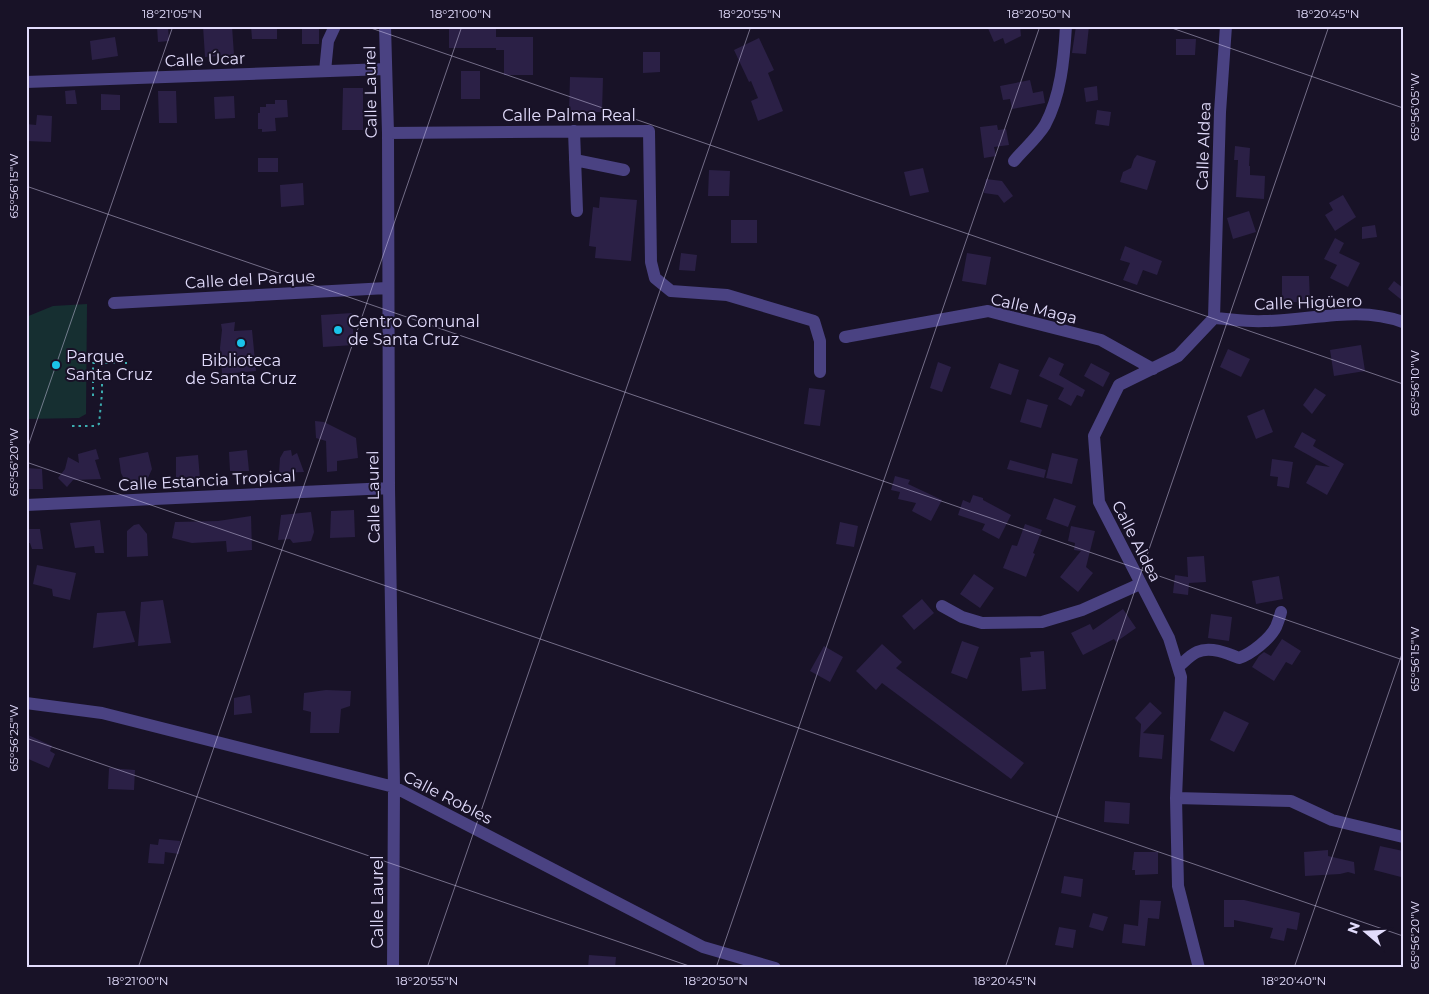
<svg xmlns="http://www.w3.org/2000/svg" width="1429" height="994" font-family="Montserrat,sans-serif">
	<rect width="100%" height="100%" fill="#181227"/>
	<path fill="#162f31" d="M 87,304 L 86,414 L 79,418 L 26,419 L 26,317 L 53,306 Z"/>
	<path fill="#2b2046" d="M 157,26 L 168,26 L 169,41 L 158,42 Z
		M 203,26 L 232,26 L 234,55 L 205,57 Z
		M 251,26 L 277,26 L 277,39 L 252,39 Z
		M 302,26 L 319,27 L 319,44 L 302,44 Z
		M 496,26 L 496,37 L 533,37 L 533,75 L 504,75 L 504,50 L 496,50 L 496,48 L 449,48 L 449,27 Z
		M 987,26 L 1020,26 L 1021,36 L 1005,44 L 1003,38 L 994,42 Z
		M 1076,26 L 1089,26 L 1086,54 L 1072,53 Z
		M 115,37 L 118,56 L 92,60 L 90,41 Z
		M 759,38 L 774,70 L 768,73 L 783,111 L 758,121 L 751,101 L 758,98 L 751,81 L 749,82 L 734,50 Z
		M 1176,39 L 1196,39 L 1195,55 L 1176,55 Z
		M 643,52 L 660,52 L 660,72 L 643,73 Z
		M 461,71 L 480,71 L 480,99 L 461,99 Z
		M 570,77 L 603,78 L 602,112 L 569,112 Z
		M 1030,80 L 1033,93 L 1043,91 L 1045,103 L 1012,109 L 1010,99 L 1003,100 L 1000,86 Z
		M 1097,86 L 1098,100 L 1086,102 L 1084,88 Z
		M 343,88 L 363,88 L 363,130 L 342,130 Z
		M 75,90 L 77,104 L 66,104 L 65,91 Z
		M 158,91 L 176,91 L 177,123 L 159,123 Z
		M 101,94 L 120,95 L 120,110 L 101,110 Z
		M 234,96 L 235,118 L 215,119 L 214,97 Z
		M 275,100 L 287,100 L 288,117 L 275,118 L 276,131 L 262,132 L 262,129 L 258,129 L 258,113 L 260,113 L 260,107 L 266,107 L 266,104 L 275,104 Z
		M 1097,110 L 1111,112 L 1109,126 L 1095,124 Z
		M 37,115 L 52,116 L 51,142 L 26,141 L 26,124 L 36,125 Z
		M 997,125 L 998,130 L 1006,129 L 1009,145 L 994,147 L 996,156 L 984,158 L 980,127 Z
		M 1235,146 L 1250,148 L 1249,166 L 1250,166 L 1250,175 L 1265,176 L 1264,199 L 1236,197 L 1238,160 L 1234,160 Z
		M 1137,155 L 1156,161 L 1147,190 L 1120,182 L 1123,172 L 1131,168 L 1134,159 Z
		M 258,158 L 278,158 L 278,172 L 258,172 Z
		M 923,168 L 929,192 L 910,196 L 904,172 Z
		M 709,170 L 730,171 L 729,196 L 708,196 Z
		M 986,179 L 1002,181 L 1013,196 L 1004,203 L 998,195 L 984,193 Z
		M 303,183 L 304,205 L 281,207 L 280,185 Z
		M 1343,195 L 1356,217 L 1335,231 L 1325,215 L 1333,210 L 1329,203 Z
		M 600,197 L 637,200 L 631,261 L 595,258 L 596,247 L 589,246 L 593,207 L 599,208 Z
		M 1249,211 L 1256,232 L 1233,239 L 1227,218 Z
		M 731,220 L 757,220 L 757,243 L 731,243 Z
		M 1375,225 L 1377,237 L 1362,239 L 1362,227 Z
		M 1335,238 L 1344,243 L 1339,253 L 1360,263 L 1348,287 L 1330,278 L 1337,265 L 1324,259 Z
		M 1125,246 L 1162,261 L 1157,275 L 1143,270 L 1137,285 L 1123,280 L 1130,263 L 1120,260 Z
		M 681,253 L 697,255 L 695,271 L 679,270 Z
		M 967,253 L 991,257 L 986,285 L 962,281 Z
		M 1282,276 L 1309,276 L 1310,302 L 1282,302 Z
		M 1394,281 L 1403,288 L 1403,301 L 1388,289 Z
		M 352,313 L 354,345 L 323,347 L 321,315 Z
		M 235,322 L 234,331 L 252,330 L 256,371 L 222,374 L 220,348 L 222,330 L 221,324 Z
		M 1361,345 L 1365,371 L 1334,376 L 1330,350 Z
		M 1228,349 L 1250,359 L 1241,377 L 1220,367 Z
		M 1049,357 L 1064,364 L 1059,375 L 1085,390 L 1082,397 L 1077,395 L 1071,406 L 1058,399 L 1064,388 L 1039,376 Z
		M 938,362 L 951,367 L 942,392 L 930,388 Z
		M 999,363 L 1019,370 L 1011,395 L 990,388 Z
		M 1091,363 L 1110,373 L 1103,387 L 1084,376 Z
		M 809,388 L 825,390 L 820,426 L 804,424 Z
		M 1315,388 L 1326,395 L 1312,414 L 1303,405 Z
		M 1027,399 L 1048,405 L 1041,428 L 1020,422 Z
		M 1264,409 L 1273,432 L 1256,439 L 1247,416 Z
		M 315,421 L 324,422 L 356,438 L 358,458 L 337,461 L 337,471 L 327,472 L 326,441 L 316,438 Z
		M 1302,432 L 1316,440 L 1313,446 L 1344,464 L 1327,495 L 1306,483 L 1316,465 L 1330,467 L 1294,447 Z
		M 96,449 L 99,459 L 95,460 L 101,479 L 73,480 L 67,487 L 58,478 L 65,469 L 68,457 L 79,463 L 78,454 Z
		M 247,450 L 249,471 L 230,471 L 229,452 Z
		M 291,450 L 292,456 L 297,453 L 304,472 L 279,473 L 280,458 L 284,451 Z
		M 148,452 L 152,469 L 147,480 L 125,481 L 121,473 L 119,458 Z
		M 1052,453 L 1078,459 L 1072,484 L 1046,478 Z
		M 198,455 L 200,479 L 176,481 L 176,457 Z
		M 1272,459 L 1293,462 L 1289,488 L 1277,486 L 1278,477 L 1270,476 Z
		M 1010,460 L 1046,470 L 1044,478 L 1007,469 Z
		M 26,468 L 42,469 L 43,489 L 26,489 Z
		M 895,476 L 910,480 L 908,484 L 942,500 L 931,521 L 912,511 L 916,503 L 898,499 L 900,492 L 891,490 Z
		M 973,495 L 983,498 L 983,500 L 1011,515 L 999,539 L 982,530 L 985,524 L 958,515 L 963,500 L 970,503 Z
		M 1054,498 L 1076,506 L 1068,527 L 1046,519 Z
		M 354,510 L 355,537 L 330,538 L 331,511 Z
		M 311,512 L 314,532 L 311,541 L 293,543 L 290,539 L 278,540 L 281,515 Z
		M 251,516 L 252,550 L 227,552 L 226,541 L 192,543 L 172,538 L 175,522 L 218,521 Z
		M 100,520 L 104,553 L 95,553 L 94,546 L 75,548 L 70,523 Z
		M 840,522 L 858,526 L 854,547 L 836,544 Z
		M 139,524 L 147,534 L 148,556 L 127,557 L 127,531 L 134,525 Z
		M 1025,524 L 1042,530 L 1033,553 L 1035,554 L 1026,577 L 1003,568 L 1012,545 L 1017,546 Z
		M 1071,526 L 1095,531 L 1086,567 L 1093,573 L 1078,592 L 1060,577 L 1081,551 L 1074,550 L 1075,543 L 1068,541 Z
		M 26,529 L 40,529 L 43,549 L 32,549 L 30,543 L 26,543 Z
		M 1204,556 L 1206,582 L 1189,583 L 1188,595 L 1173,593 L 1175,575 L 1188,577 L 1187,557 Z
		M 37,565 L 76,573 L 70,600 L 53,596 L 52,589 L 33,584 Z
		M 974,574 L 994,588 L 980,608 L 960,594 Z
		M 1279,576 L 1283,599 L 1256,604 L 1252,581 Z
		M 922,599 L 934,613 L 914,630 L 902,616 Z
		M 163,600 L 171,643 L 138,646 L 141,602 Z
		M 1123,609 L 1136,628 L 1116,642 L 1114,639 L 1083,655 L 1071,633 L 1090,624 L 1093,630 Z
		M 125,611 L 135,642 L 93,648 L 97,613 Z
		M 1211,614 L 1232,617 L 1229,641 L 1208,638 Z
		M 1282,639 L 1301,651 L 1292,665 L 1286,662 L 1274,681 L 1252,667 L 1259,656 L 1264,652 L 1271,656 Z
		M 962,641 L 979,647 L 967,679 L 951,673 Z
		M 882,644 L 902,662 L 896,668 L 1024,763 L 1011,779 L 882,683 L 876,690 L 856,671 Z
		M 824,646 L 843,657 L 830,682 L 810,671 Z
		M 1044,651 L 1046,689 L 1022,691 L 1020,658 L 1031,657 L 1030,652 Z
		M 326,690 L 351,691 L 350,706 L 341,709 L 339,733 L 310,733 L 311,712 L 303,710 L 304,693 Z
		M 250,695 L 252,713 L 234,715 L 234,698 Z
		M 1150,702 L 1162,713 L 1143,733 L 1164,735 L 1162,759 L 1139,757 L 1141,724 L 1135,718 Z
		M 1224,711 L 1249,723 L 1234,752 L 1210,740 Z
		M 26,734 L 52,746 L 50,751 L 55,754 L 49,768 L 26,758 Z
		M 109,768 L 135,770 L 134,790 L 108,789 Z
		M 1105,801 L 1130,803 L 1129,824 L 1104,822 Z
		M 159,839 L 180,841 L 179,854 L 165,852 L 164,864 L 148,863 L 150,844 L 158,845 Z
		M 1380,846 L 1403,851 L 1403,869 L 1401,877 L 1374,870 Z
		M 1328,850 L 1328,856 L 1354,862 L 1355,874 L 1348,872 L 1340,874 L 1305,876 L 1304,852 Z
		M 1134,852 L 1158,852 L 1158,874 L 1135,875 L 1135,870 L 1132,870 Z
		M 1064,876 L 1083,879 L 1081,897 L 1061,893 Z
		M 1140,900 L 1161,901 L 1159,919 L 1148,918 L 1145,946 L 1122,943 L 1124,924 L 1138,926 Z
		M 1224,900 L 1244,900 L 1300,913 L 1297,930 L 1287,928 L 1284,941 L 1270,938 L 1273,928 L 1234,920 L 1234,927 L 1224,927 Z
		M 1093,913 L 1108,917 L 1103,931 L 1089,927 Z
		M 1059,927 L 1076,930 L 1073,948 L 1055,945 Z
		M 589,955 L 616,957 L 615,968 L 588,968 Z"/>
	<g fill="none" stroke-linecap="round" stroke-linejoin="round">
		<path stroke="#3cadb0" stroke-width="2" stroke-dasharray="2.5 4" stroke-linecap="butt" d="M 93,396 L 93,363 L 127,363
			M 72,426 L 94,426 L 99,424 L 102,393 L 102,363"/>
		<path stroke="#4a4282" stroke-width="12" d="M 385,26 L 388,133 L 389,488 L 394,787 L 393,968
			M 325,71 L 328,41 L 335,26
			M 26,82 L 385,69
			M 574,131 L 577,211
			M 388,133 L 649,131 L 651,262 L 655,278 L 671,291 L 727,295 L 814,321 L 820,341 L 820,372
			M 575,160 L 624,170
			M 1014,161 C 1024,149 1037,138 1045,125 C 1061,95 1064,60 1066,26
			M 114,303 L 387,288
			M 1214,318 C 1231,319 1248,322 1264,321 C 1311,321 1357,305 1403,322
			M 847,337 L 845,337 L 988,311 L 1101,340 L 1153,369
			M 26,505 L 389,488
			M 942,606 L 962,617 L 982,623 L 1042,622 L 1082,610 L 1140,584
			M 1178,667 C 1183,663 1190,655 1197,652 C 1210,646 1227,653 1239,658 C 1251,654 1270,639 1276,627 C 1278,622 1280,617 1281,612
			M 26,703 L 102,713 L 394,787 L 703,947 L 775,968
			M 1176,798 L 1291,801 L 1332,820 L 1403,837
			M 1199,968 L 1178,886 L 1176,798 L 1181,677 L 1169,638 L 1099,502 L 1094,436 L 1119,385 L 1178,356 L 1214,318 L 1220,112 L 1226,26"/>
	</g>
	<path fill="none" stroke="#e2dcfc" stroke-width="1" stroke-opacity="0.45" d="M 365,26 L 1403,384M 1166,26 L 1403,108M 26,186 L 1403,660M 26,452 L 173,26M 26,462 L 1403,936M 26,738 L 695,968M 138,968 L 462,26M 427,968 L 751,26M 716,968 L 1040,26M 1005,968 L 1329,26M 1294,968 L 1403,651"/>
	<g fill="#1ac3ea" stroke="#181227" stroke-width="2">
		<circle cx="338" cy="330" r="5"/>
		<circle cx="241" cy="343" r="5"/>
		<circle cx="56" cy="365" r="5"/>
	</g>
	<g text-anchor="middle" stroke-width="4" stroke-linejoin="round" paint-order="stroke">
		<g font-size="16" fill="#e2dcfc" stroke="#181227">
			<text transform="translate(205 59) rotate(-2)" y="6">Calle Úcar</text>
			<text transform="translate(370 92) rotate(-91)" y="6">Calle Laurel</text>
			<text x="569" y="121">Calle Palma Real</text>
			<text transform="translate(1203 146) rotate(-88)" y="6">Calle Aldea</text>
			<text transform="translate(250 279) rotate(-3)" y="6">Calle del Parque</text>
			<text transform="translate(1308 302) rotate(-2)" y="6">Calle Higüero</text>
			<text transform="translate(1034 308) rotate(13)" y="6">Calle Maga</text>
			<text transform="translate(207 480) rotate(-3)" y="6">Calle Estancia Tropical</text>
			<text transform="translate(373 497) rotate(-91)" y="6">Calle Laurel</text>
			<text transform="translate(1137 541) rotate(63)" y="6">Calle Aldea</text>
			<text transform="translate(448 797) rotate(27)" y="6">Calle Robles</text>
			<text transform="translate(377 902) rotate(-90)" y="6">Calle Laurel</text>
		</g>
		<g font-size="16" fill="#e2dcfc" stroke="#181227" text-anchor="start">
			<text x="348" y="327">Centro Comunal<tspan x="348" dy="18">de Santa Cruz</tspan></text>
			<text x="66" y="362">Parque<tspan x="66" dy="18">Santa Cruz</tspan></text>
			<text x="241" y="366" text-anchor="middle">Biblioteca<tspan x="241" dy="18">de Santa Cruz</tspan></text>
		</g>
	</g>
	<rect width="1429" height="994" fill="none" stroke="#181227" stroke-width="55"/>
	<g transform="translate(1366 932) rotate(289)" stroke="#181227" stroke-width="4" paint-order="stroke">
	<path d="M0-4L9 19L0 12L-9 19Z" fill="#e2dcfc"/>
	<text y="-8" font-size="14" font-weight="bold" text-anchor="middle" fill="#e2dcfc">N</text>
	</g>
	<rect x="28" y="28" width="1374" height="938" fill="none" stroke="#e2dcfc" stroke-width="2"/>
	<g font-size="12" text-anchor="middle" fill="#e2dcfc">
		<text x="172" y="18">18°21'05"N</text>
		<text x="461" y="18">18°21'00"N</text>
		<text x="750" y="18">18°20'55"N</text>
		<text x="1039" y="18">18°20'50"N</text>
		<text x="1328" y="18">18°20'45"N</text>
		<text transform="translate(1415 107) rotate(-90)" y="4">65°56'05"W</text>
		<text transform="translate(14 186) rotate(-90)" y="4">65°56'15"W</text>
		<text transform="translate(1415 383) rotate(-90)" y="4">65°56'10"W</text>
		<text transform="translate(14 462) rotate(-90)" y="4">65°56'20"W</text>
		<text transform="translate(1415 659) rotate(-90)" y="4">65°56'15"W</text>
		<text transform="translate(14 738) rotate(-90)" y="4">65°56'25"W</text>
		<text transform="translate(1415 935) rotate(-90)" y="4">65°56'20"W</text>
		<text x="138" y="985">18°21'00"N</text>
		<text x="427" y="985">18°20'55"N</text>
		<text x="716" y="985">18°20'50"N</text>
		<text x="1005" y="985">18°20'45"N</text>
		<text x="1294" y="985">18°20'40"N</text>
	</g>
</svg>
